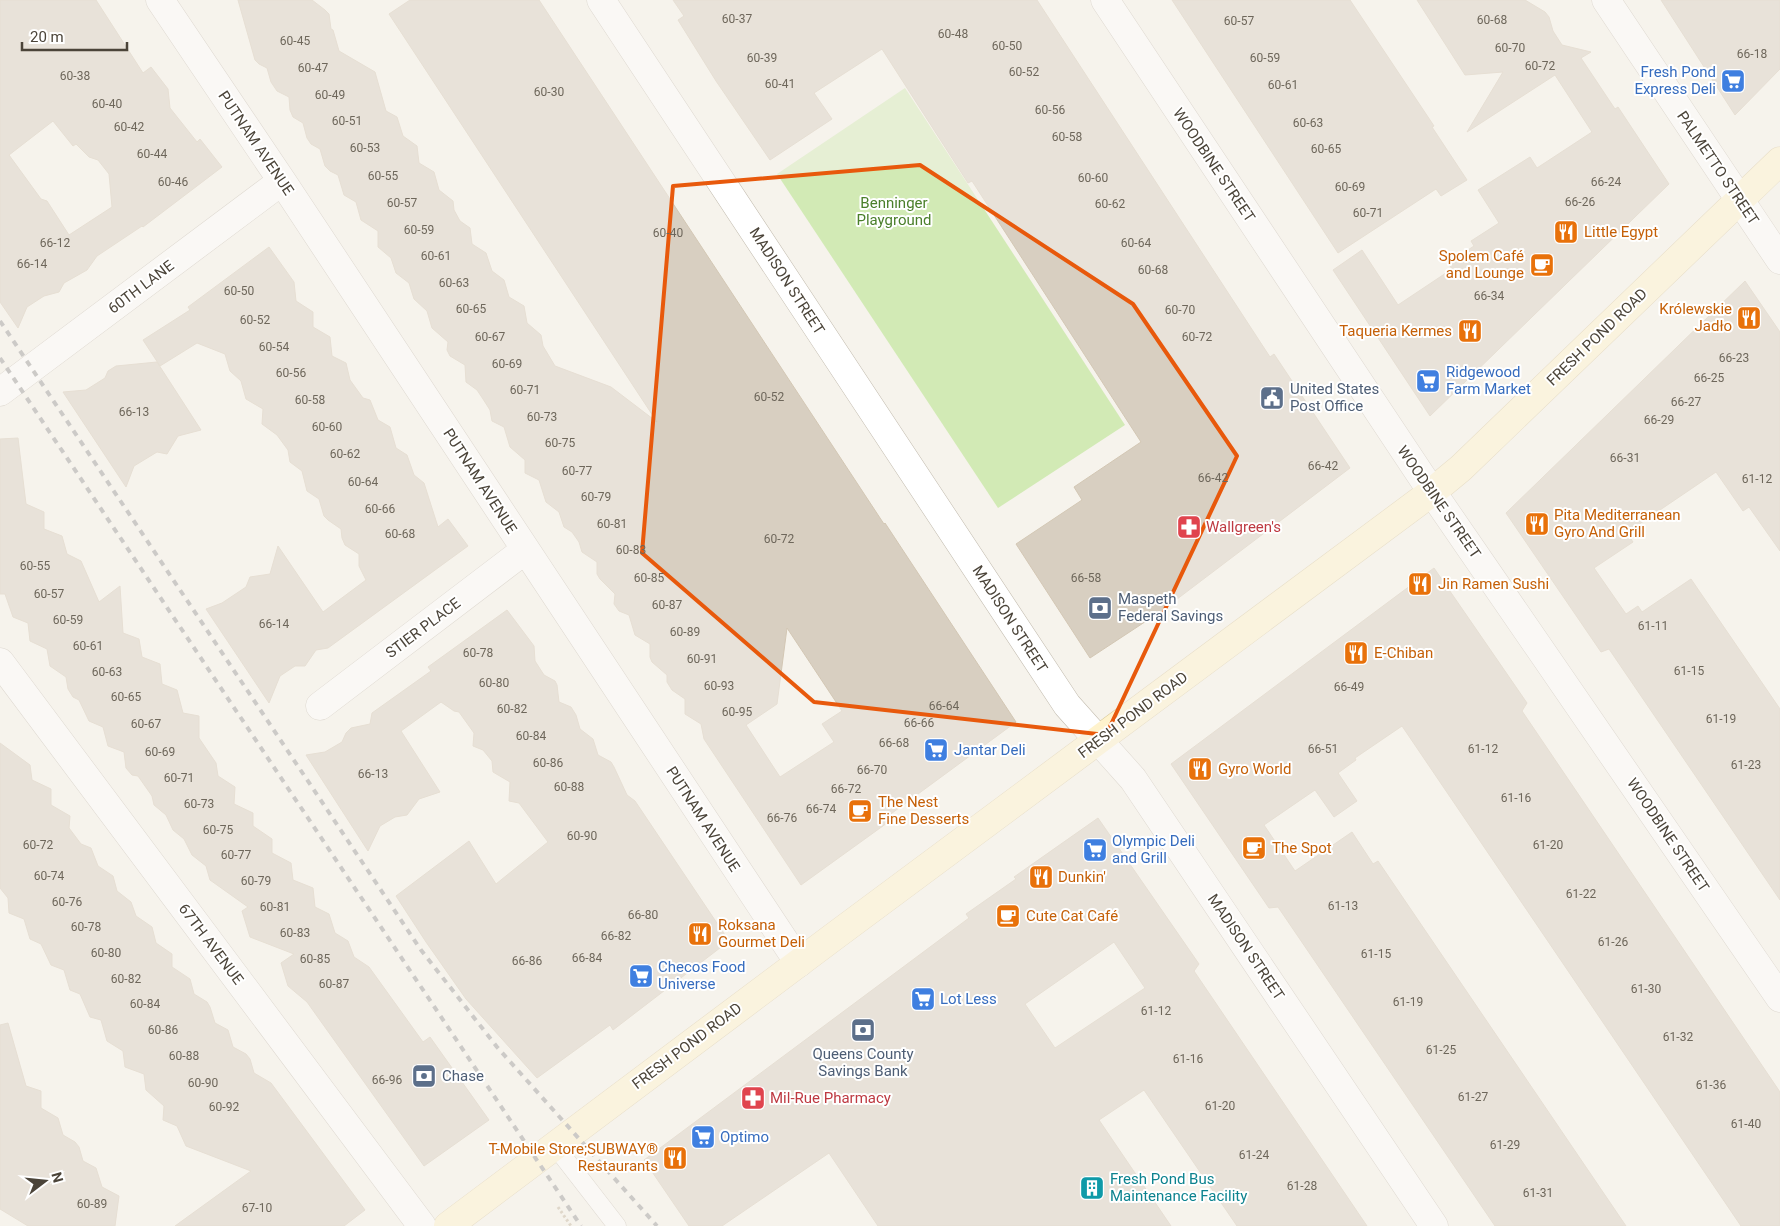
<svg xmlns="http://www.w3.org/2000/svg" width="1780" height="1226" font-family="Roboto,sans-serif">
	<rect width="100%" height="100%" fill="#f6f3ec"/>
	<path fill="#d2eab5" d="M 905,88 L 1125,425 L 998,508 L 777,174 Z"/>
	<path fill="#d8cfc1" stroke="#d3c7b4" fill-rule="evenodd" d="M 0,0 L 96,0 L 143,73 L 151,67 L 168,89 L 170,108 L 197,142 L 200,139 L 222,167 L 143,227 L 142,226 L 97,256 L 87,270 L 64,283 L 59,292 L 44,296 L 27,307 L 18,328 L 0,302 ZM 53,121 L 73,146 L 76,144 L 89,157 L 98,160 L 109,174 L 112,207 L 69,235 L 47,201 L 41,199 L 9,155 Z
		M 238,0 L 312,0 L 325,10 L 329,14 L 331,29 L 333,30 L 339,51 L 375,72 L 386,111 L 397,117 L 403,136 L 417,146 L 419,163 L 434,172 L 439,190 L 453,201 L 454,210 L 460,221 L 470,228 L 472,244 L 486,253 L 492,271 L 504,280 L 509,297 L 524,306 L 527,323 L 541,335 L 543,346 L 555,366 L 611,387 L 657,422 L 389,14 L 410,0 L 539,0 L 884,524 L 885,523 L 1016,722 L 884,819 L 887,823 L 801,885 L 704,739 L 701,724 L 685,714 L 685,699 L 672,690 L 667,682 L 667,675 L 652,662 L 650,657 L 650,644 L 635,635 L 629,615 L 619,611 L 614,604 L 615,594 L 600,579 L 597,574 L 597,562 L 582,552 L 579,542 L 572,532 L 564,527 L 559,512 L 546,502 L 539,480 L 525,473 L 525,460 L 510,447 L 504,427 L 492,421 L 490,410 L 483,399 L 477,390 L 466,382 L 465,365 L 450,356 L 447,350 L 448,342 L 432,328 L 427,311 L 414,299 L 409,283 L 396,273 L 391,258 L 378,247 L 378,231 L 361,220 L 356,202 L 344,195 L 338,175 L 330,171 L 325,166 L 320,149 L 311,144 L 307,138 L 303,123 L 293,117 L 290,110 L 289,97 L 277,91 L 271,82 L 267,68 L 259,64 L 255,60 ZM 787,628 L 842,711 L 822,724 L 834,742 L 780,777 L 746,725 L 777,704 Z
		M 673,0 L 1037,0 L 1270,357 L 1274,354 L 1350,468 L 1160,612 L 1090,658 L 1016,544 L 1082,500 L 1074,487 L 1141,442 L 972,181 L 968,183 L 882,49 L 814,93 L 832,119 L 770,160 L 716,81 L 678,20 L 684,16 Z
		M 1172,0 L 1350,0 L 1434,126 L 1432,127 L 1467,180 L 1441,196 L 1436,189 L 1338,253 Z
		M 1417,0 L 1525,0 L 1545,12 L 1549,17 L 1553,31 L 1562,45 L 1591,52 L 1581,58 L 1615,109 L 1618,107 L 1669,184 L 1430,416 L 1333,270 L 1362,250 L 1398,305 L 1452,269 L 1448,263 L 1474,246 L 1471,241 L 1499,223 L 1478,190 L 1530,157 L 1537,168 L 1592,132 L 1555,75 L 1467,132 L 1503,72 L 1465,75 Z
		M 1661,0 L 1780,0 L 1780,69 L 1735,115 Z
		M 269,247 L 294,282 L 296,301 L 313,312 L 313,327 L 330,337 L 332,356 L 346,363 L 350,380 L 363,398 L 370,400 L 378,420 L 390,427 L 396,448 L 407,455 L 414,475 L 424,483 L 438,527 L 448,519 L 468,546 L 328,648 L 316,650 L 305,666 L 295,666 L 280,676 L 269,703 L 206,609 L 222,603 L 246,587 L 250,577 L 270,574 L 278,546 L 323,612 L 366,580 L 359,566 L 359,554 L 345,545 L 342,538 L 341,529 L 328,520 L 324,516 L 319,499 L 307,491 L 302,471 L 290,462 L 288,450 L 277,435 L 262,424 L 263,409 L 246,399 L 241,381 L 230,371 L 225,354 L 197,343 L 160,366 L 143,340 L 190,310 L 188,307 Z
		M 1745,281 L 1780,332 L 1780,551 L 1749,507 L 1743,511 L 1716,472 L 1632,529 L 1637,535 L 1631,539 L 1633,542 L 1594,568 L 1626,614 L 1638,606 L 1642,612 L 1691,579 L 1780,709 L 1780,900 L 1609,649 L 1601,652 L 1506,513 Z
		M 157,362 L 201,430 L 178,436 L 167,454 L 157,452 L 134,466 L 126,487 L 63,392 L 86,390 L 105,378 L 108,371 L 116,366 Z
		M 18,438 L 26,504 L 44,512 L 44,529 L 62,536 L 67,554 L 81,561 L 99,602 L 120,586 L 123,633 L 139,639 L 142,657 L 160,664 L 162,684 L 177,690 L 183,713 L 199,716 L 199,738 L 216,763 L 218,776 L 235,787 L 234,804 L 253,813 L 253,826 L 272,839 L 272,853 L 291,863 L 293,880 L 313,888 L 315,907 L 329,914 L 335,933 L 348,941 L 354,957 L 369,967 L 423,1042 L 430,1037 L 489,1120 L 424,1166 L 307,1002 L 288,986 L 281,963 L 294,954 L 250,937 L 242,911 L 248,907 L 210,880 L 206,866 L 192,855 L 184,839 L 173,830 L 166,815 L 154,805 L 152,796 L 138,776 L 132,775 L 126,768 L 124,752 L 108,746 L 103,727 L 89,721 L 79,700 L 73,697 L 68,689 L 66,677 L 50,666 L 47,649 L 30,641 L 28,623 L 13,617 L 5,594 L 0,594 L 0,439 Z
		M 1434,568 L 1527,703 L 1522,711 L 1780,1092 L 1780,1226 L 1741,1226 L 1402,726 L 1355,758 L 1356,760 L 1338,773 L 1357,801 L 1334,817 L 1315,790 L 1264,825 L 1295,871 L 1352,832 L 1373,864 L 1378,861 L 1626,1226 L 1495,1226 L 1278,907 L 1269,908 L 1171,764 Z
		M 507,610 L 534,646 L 535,661 L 544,675 L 555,681 L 557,685 L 559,702 L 571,707 L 576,715 L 580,729 L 593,739 L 598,755 L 611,762 L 614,767 L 627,795 L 635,801 L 729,941 L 613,1030 L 610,1025 L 537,1078 L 466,999 L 426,942 L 396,896 L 469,841 L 496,884 L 548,842 L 519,803 L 509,801 L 510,782 L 493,772 L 492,761 L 483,750 L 473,746 L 474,733 L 459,712 L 454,711 L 441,702 L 401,731 L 440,792 L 419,799 L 407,815 L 395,817 L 380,826 L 368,851 L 306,755 L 325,752 L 342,742 L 346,733 L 351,728 L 370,724 L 372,713 L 431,671 L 428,667 Z
		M 0,743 L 30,765 L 32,780 L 51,789 L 51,805 L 70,816 L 69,828 L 81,844 L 91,848 L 98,866 L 113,876 L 117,891 L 131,902 L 136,916 L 152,927 L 156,943 L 172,954 L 172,967 L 190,979 L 194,994 L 207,1002 L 210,1007 L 215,1023 L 228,1030 L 233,1047 L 246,1054 L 250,1059 L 254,1073 L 271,1083 L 365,1210 L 344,1226 L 175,1226 L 251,1171 L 186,1146 L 177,1126 L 163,1120 L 164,1106 L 146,1090 L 144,1074 L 125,1067 L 123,1051 L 107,1041 L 101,1020 L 90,1017 L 80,994 L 70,990 L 64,970 L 51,965 L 41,944 L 30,939 L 24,919 L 9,913 L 8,898 L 0,888 Z
		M 1098,818 L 1199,964 L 1194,971 L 1367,1226 L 1237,1226 L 1144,1090 L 1099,1120 L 1171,1226 L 878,1226 L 829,1153 L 722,1226 L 689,1226 L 644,1160 L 969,918 L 966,914 L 1016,879 L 1014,877 ZM 1114,942 L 1145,988 L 1055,1048 L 1025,1004 Z
		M 8,1023 L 26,1086 L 41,1091 L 41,1108 L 58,1118 L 63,1135 L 75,1142 L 79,1147 L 83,1161 L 96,1168 L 102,1187 L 119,1196 L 115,1226 L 28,1226 L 0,1209 L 0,1025 Z"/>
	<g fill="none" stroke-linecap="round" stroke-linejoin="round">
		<defs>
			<path id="service" d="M 555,1146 L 617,1226"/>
			<path id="minor" d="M 160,0 L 282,181 L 799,963
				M 601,0 L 1067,705 L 1133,779 L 1434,1226
				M 1105,0 L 1432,492 L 1780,998
				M 1606,0 L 1780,260
				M 0,392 L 282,181
				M 0,662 L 422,1226
				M 320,706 L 525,550"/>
			<path id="secondary" d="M 448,1226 L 832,938 L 1432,492 L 1461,468 L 1780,161"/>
		</defs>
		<use href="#service" stroke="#c2bbae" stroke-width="19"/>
		<use href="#minor" stroke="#c2bbae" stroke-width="29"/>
		<use href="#secondary" stroke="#d6c79b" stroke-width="29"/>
		<path stroke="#c4b79f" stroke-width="3" stroke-dasharray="2.5 2.5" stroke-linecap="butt" d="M 558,1207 L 571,1226"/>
		<use href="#service" stroke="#fff" stroke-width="18"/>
		<use href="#minor" stroke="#fff" stroke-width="28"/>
		<use href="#secondary" stroke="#fff3cd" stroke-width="28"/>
		<path stroke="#9a9a9a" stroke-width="4" stroke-dasharray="6 6" stroke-linecap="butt" d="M 0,321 L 421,950 L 497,1047 L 657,1226
			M 0,358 L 581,1226"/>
	</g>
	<path d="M0 0H1780V1226H0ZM 920,165 L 1133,304 L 1237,456 L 1106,735 L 814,702 L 642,553 L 673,186 Z" fill="#f6f3ec" fill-opacity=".55" fill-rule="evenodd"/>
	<path fill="none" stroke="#e8590c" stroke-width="4" stroke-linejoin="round" d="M 920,165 L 1133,304 L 1237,456 L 1106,735 L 814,702 L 642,553 L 673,186 Z"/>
	<defs>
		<symbol id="supermarket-square" viewBox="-11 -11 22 22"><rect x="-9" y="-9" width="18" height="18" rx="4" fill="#3f7fe0" stroke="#fff"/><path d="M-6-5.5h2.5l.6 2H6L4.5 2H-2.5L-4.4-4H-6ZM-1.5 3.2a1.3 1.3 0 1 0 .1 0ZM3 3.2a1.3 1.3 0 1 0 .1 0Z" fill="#fff"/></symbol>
		<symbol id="restaurant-square" viewBox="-11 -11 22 22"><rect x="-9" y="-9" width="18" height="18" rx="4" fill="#e8710a" stroke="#fff"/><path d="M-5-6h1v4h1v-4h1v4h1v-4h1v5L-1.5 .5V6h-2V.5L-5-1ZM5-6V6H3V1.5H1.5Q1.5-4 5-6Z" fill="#fff"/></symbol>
		<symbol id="cafe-square" viewBox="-11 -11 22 22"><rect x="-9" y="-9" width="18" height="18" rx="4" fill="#e8710a" stroke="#fff"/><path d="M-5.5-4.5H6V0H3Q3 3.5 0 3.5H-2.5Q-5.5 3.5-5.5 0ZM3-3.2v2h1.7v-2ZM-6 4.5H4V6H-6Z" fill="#fff"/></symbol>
		<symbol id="civic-square" viewBox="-11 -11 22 22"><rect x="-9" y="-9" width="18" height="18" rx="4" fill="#5c6f8a" stroke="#fff"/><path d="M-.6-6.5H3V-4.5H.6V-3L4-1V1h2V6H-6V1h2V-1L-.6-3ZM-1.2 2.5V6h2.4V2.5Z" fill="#fff"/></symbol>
		<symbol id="pharmacy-square" viewBox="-11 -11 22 22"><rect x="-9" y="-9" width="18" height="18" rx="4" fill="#e0444e" stroke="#fff"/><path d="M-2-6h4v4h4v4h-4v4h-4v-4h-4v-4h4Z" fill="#fff"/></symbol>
		<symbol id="bank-square" viewBox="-11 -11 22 22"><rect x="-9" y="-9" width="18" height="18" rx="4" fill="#5c6f8a" stroke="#fff"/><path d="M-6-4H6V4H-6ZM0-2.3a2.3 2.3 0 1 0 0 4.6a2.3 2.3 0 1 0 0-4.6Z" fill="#fff"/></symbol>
		<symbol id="building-square" viewBox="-11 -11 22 22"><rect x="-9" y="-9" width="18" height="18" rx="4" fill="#0f9aa8" stroke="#fff"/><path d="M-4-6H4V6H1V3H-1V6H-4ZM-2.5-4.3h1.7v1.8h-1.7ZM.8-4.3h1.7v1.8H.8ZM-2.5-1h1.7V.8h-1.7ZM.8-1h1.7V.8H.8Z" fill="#fff"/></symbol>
	</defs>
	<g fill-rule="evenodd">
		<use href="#supermarket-square" x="1719" y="67" width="28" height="28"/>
		<use href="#restaurant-square" x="1552" y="218" width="28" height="28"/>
		<use href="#cafe-square" x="1528" y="251" width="28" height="28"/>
		<use href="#restaurant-square" x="1735" y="304" width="28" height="28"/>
		<use href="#restaurant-square" x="1456" y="317" width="28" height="28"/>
		<use href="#supermarket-square" x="1414" y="367" width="28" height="28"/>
		<use href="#civic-square" x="1258" y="384" width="28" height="28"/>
		<use href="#restaurant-square" x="1523" y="510" width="28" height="28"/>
		<use href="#pharmacy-square" x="1175" y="513" width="28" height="28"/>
		<use href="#restaurant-square" x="1406" y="570" width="28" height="28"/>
		<use href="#bank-square" x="1086" y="594" width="28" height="28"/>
		<use href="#restaurant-square" x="1342" y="639" width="28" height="28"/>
		<use href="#supermarket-square" x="922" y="736" width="28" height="28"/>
		<use href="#restaurant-square" x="1186" y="755" width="28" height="28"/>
		<use href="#cafe-square" x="846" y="797" width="28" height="28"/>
		<use href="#cafe-square" x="1240" y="834" width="28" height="28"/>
		<use href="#supermarket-square" x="1081" y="836" width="28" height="28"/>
		<use href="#restaurant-square" x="1027" y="863" width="28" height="28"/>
		<use href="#cafe-square" x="994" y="902" width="28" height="28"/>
		<use href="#restaurant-square" x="686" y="920" width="28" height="28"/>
		<use href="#supermarket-square" x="627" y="962" width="28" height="28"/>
		<use href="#supermarket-square" x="909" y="985" width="28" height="28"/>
		<use href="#bank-square" x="849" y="1016" width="28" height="28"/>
		<use href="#bank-square" x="410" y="1062" width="28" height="28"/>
		<use href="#pharmacy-square" x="739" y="1084" width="28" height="28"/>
		<use href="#supermarket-square" x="689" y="1123" width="28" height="28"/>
		<use href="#restaurant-square" x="661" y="1144" width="28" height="28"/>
		<use href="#building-square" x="1078" y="1174" width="28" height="28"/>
	</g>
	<g text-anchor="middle" stroke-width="4" stroke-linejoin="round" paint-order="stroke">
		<g font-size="12" fill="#6e675b">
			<text x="737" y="23">60-37</text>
			<text x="1492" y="24">60-68</text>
			<text x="1239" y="25">60-57</text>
			<text x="953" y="38">60-48</text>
			<text x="295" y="45">60-45</text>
			<text x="1007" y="50">60-50</text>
			<text x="1510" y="52">60-70</text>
			<text x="1752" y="58">66-18</text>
			<text x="762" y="62">60-39</text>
			<text x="1265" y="62">60-59</text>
			<text x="1540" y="70">60-72</text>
			<text x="313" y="72">60-47</text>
			<text x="1024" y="76">60-52</text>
			<text x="75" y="80">60-38</text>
			<text x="780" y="88">60-41</text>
			<text x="1283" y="89">60-61</text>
			<text x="549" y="96">60-30</text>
			<text x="330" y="99">60-49</text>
			<text x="107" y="108">60-40</text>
			<text x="1050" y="114">60-56</text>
			<text x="347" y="125">60-51</text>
			<text x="1308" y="127">60-63</text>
			<text x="129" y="131">60-42</text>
			<text x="1067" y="141">60-58</text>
			<text x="365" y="152">60-53</text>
			<text x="1326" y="153">60-65</text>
			<text x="152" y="158">60-44</text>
			<text x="383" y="180">60-55</text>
			<text x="1093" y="182">60-60</text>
			<text x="173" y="186">60-46</text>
			<text x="1606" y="186">66-24</text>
			<text x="1350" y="191">60-69</text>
			<text x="1580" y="206">66-26</text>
			<text x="402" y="207">60-57</text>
			<text x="1110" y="208">60-62</text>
			<text x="1368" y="217">60-71</text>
			<text x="419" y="234">60-59</text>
			<text x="668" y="237">60-40</text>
			<text x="55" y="247">66-12</text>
			<text x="1136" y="247">60-64</text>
			<text x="436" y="260">60-61</text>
			<text x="32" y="268">66-14</text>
			<text x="1153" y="274">60-68</text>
			<text x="454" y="287">60-63</text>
			<text x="239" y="295">60-50</text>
			<text x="1489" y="300">66-34</text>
			<text x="471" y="313">60-65</text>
			<text x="1180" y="314">60-70</text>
			<text x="255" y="324">60-52</text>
			<text x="490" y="341">60-67</text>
			<text x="1197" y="341">60-72</text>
			<text x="274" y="351">60-54</text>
			<text x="1734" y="362">66-23</text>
			<text x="507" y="368">60-69</text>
			<text x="291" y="377">60-56</text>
			<text x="1709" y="382">66-25</text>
			<text x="525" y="394">60-71</text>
			<text x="769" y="401">60-52</text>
			<text x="310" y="404">60-58</text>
			<text x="1686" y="406">66-27</text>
			<text x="134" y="416">66-13</text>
			<text x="542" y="421">60-73</text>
			<text x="1659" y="424">66-29</text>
			<text x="327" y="431">60-60</text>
			<text x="560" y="447">60-75</text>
			<text x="345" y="458">60-62</text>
			<text x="1625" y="462">66-31</text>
			<text x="1323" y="470">66-42</text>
			<text x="577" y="475">60-77</text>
			<text x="1213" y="482">66-42</text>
			<text x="1757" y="483">61-12</text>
			<text x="363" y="486">60-64</text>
			<text x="596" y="501">60-79</text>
			<text x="380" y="513">60-66</text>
			<text x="612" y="528">60-81</text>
			<text x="400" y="538">60-68</text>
			<text x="779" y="543">60-72</text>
			<text x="631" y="554">60-83</text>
			<text x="35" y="570">60-55</text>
			<text x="649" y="582">60-85</text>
			<text x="1086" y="582">66-58</text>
			<text x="49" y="598">60-57</text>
			<text x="667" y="609">60-87</text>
			<text x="68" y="624">60-59</text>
			<text x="274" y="628">66-14</text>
			<text x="1653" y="630">61-11</text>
			<text x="685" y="636">60-89</text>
			<text x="88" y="650">60-61</text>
			<text x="478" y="657">60-78</text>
			<text x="702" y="663">60-91</text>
			<text x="1689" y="675">61-15</text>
			<text x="107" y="676">60-63</text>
			<text x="494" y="687">60-80</text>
			<text x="719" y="690">60-93</text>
			<text x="1349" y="691">66-49</text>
			<text x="126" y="701">60-65</text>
			<text x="944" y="710">66-64</text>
			<text x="512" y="713">60-82</text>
			<text x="737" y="716">60-95</text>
			<text x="1721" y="723">61-19</text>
			<text x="919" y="727">66-66</text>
			<text x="146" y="728">60-67</text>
			<text x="531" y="740">60-84</text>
			<text x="894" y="747">66-68</text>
			<text x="1323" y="753">66-51</text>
			<text x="1483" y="753">61-12</text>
			<text x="160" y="756">60-69</text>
			<text x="548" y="767">60-86</text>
			<text x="1746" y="769">61-23</text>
			<text x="872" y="774">66-70</text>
			<text x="373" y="778">66-13</text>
			<text x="179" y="782">60-71</text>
			<text x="569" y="791">60-88</text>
			<text x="846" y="793">66-72</text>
			<text x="1516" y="802">61-16</text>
			<text x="199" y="808">60-73</text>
			<text x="821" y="813">66-74</text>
			<text x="782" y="822">66-76</text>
			<text x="218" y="834">60-75</text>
			<text x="582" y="840">60-90</text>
			<text x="38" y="849">60-72</text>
			<text x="1548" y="849">61-20</text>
			<text x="236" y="859">60-77</text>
			<text x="49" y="880">60-74</text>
			<text x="256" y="885">60-79</text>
			<text x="1581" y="898">61-22</text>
			<text x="67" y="906">60-76</text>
			<text x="1343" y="910">61-13</text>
			<text x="275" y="911">60-81</text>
			<text x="643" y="919">66-80</text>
			<text x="86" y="931">60-78</text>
			<text x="295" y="937">60-83</text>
			<text x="616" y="940">66-82</text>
			<text x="1613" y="946">61-26</text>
			<text x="106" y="957">60-80</text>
			<text x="1376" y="958">61-15</text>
			<text x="587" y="962">66-84</text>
			<text x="315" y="963">60-85</text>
			<text x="527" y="965">66-86</text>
			<text x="126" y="983">60-82</text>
			<text x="334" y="988">60-87</text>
			<text x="1646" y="993">61-30</text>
			<text x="1408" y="1006">61-19</text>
			<text x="145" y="1008">60-84</text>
			<text x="1156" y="1015">61-12</text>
			<text x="163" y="1034">60-86</text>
			<text x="1678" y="1041">61-32</text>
			<text x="1441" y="1054">61-25</text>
			<text x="184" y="1060">60-88</text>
			<text x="1188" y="1063">61-16</text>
			<text x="387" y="1084">66-96</text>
			<text x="203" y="1087">60-90</text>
			<text x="1711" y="1089">61-36</text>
			<text x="1473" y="1101">61-27</text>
			<text x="1220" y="1110">61-20</text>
			<text x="224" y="1111">60-92</text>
			<text x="1746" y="1128">61-40</text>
			<text x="1505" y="1149">61-29</text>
			<text x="1254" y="1159">61-24</text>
			<text x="1302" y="1190">61-28</text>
			<text x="1538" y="1197">61-31</text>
			<text x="92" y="1208">60-89</text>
			<text x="257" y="1212">67-10</text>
		</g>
		<g font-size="15" fill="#366cbe" stroke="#fff" text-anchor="start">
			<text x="1716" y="77" text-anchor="end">Fresh Pond<tspan x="1716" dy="17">Express Deli</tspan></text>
			<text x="1446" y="377">Ridgewood<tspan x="1446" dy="17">Farm Market</tspan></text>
			<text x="954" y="755">Jantar Deli</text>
			<text x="1112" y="846">Olympic Deli<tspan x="1112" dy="17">and Grill</tspan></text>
			<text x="658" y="972">Checos Food<tspan x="658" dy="17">Universe</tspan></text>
			<text x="940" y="1004">Lot Less</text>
			<text x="720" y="1142">Optimo</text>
		</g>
		<g font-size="15" fill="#4b4439" stroke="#fff">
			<text transform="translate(256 143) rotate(56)" y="5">PUTNAM AVENUE</text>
			<text transform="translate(1214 165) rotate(56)" y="5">WOODBINE STREET</text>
			<text transform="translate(1718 168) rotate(56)" y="5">PALMETTO STREET</text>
			<text transform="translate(787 281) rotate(57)" y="5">MADISON STREET</text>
			<text transform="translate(141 287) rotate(-37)" y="5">60TH LANE</text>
			<text transform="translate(1597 337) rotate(-44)" y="5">FRESH POND ROAD</text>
			<text transform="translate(480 481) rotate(57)" y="5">PUTNAM AVENUE</text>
			<text transform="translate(1439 502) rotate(55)" y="5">WOODBINE STREET</text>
			<text transform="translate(1010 619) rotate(57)" y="5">MADISON STREET</text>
			<text transform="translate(423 628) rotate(-37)" y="5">STIER PLACE</text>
			<text transform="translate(1133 715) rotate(-37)" y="5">FRESH POND ROAD</text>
			<text transform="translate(703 819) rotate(57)" y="5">PUTNAM AVENUE</text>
			<text transform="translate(1668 835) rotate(56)" y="5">WOODBINE STREET</text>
			<text transform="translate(211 944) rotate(53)" y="5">67TH AVENUE</text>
			<text transform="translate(1246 947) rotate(56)" y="5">MADISON STREET</text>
			<text transform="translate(687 1046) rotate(-37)" y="5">FRESH POND ROAD</text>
		</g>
		<g font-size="15" fill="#4a7f2a" stroke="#fff">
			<text x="894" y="208">Benninger<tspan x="894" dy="17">Playground</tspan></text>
		</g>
		<g font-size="15" fill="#c56008" stroke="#fff" text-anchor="start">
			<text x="1584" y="237">Little Egypt</text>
			<text x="1524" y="261" text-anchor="end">Spolem Café<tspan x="1524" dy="17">and Lounge</tspan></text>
			<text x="1732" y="314" text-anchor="end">Królewskie<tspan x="1732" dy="17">Jadło</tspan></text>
			<text x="1452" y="336" text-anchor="end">Taqueria Kermes</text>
			<text x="1554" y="520">Pita Mediterranean<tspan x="1554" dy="17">Gyro And Grill</tspan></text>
			<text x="1438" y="589">Jin Ramen Sushi</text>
			<text x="1374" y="658">E-Chiban</text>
			<text x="1218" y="774">Gyro World</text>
			<text x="878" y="807">The Nest<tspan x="878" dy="17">Fine Desserts</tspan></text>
			<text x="1272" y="853">The Spot</text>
			<text x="1058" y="882">Dunkin'</text>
			<text x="1026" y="921">Cute Cat Café</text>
			<text x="718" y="930">Roksana<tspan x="718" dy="17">Gourmet Deli</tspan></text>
			<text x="658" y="1154" text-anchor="end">T-Mobile Store;SUBWAY®<tspan x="658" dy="17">Restaurants</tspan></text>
		</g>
		<g font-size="15" fill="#4e5e75" stroke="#fff" text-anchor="start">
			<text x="1290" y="394">United States<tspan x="1290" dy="17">Post Office</tspan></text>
			<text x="1118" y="604">Maspeth<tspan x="1118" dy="17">Federal Savings</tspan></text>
			<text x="863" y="1059" text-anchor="middle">Queens County<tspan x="863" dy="17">Savings Bank</tspan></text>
			<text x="442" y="1081">Chase</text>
		</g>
		<g font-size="15" fill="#be3a42" stroke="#fff" text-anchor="start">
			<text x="1206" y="532">Wallgreen's</text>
			<text x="770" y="1103">Mil-Rue Pharmacy</text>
		</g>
		<g font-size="15" fill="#0d838f" stroke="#fff" text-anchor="start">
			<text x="1110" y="1184">Fresh Pond Bus<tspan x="1110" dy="17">Maintenance Facility</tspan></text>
		</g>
	</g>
	<g transform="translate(45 1181) rotate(74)" stroke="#ffffff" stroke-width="4" paint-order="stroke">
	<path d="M0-4L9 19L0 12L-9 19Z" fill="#4b4439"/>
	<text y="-8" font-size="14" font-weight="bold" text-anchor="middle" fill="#4b4439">N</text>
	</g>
	<path d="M22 42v8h105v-8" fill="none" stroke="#4b4439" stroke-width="2.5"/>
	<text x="30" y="42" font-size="15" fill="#4b4439" stroke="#ffffff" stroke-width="4" paint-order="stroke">20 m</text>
</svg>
